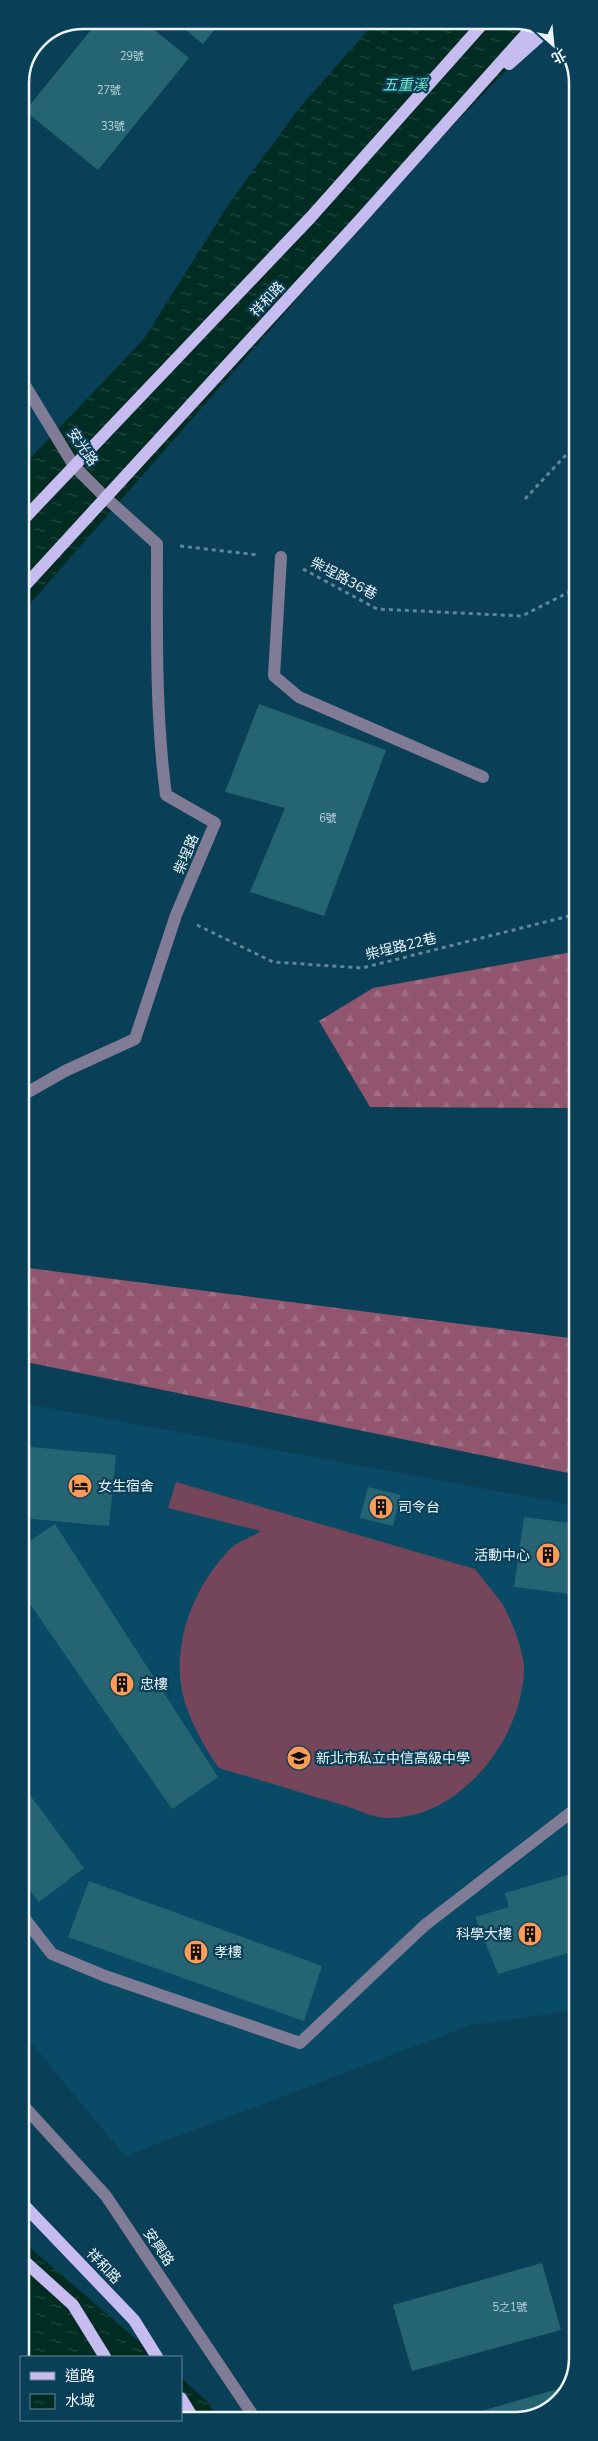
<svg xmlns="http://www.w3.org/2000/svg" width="598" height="2441" font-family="'Nunito Sans','Noto Sans TC',sans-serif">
	<defs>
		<pattern id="forest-firs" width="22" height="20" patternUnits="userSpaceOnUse" patternTransform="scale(1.25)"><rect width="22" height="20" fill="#91556e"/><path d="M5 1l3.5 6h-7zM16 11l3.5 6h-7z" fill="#a16e84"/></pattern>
		<pattern id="water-ripples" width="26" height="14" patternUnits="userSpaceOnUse" patternTransform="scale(1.25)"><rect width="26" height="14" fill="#002c22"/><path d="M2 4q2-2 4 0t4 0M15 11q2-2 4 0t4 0" fill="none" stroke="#254b43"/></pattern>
	</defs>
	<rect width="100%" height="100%" fill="#093f57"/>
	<path fill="#094b67" d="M 21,1403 L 578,1506 L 578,2010 L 471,2025 L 125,2156 L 21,2030 Z"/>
	<path fill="url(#forest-firs)" d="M 577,951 L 577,1108 L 370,1107 L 319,1021 L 373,988 Z
		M 21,1267 L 577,1339 L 578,1475 L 21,1361 Z"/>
	<path fill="#754659" d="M 176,1482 L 475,1569 C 483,1580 493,1591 501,1602 C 510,1615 525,1654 524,1670 C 522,1739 460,1819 387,1818 C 373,1818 356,1809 343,1805 C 302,1793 261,1780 219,1768 C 202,1744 182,1708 180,1677 C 177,1629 198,1582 231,1548 C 239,1541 252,1537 261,1531 L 168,1508 Z"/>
	<path fill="url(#water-ripples)" d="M 377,20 L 523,21 L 545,30 L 412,168 L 20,615 L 20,469 L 144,339 L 230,202 L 300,107 Z
		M 21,2240 L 157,2357 L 21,2357 L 21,2362 Z
		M 181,2378 L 207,2401 L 220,2421 L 91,2420 L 181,2420 Z"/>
	<path fill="#256573" d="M 99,20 L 142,20 L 189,58 L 98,170 L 25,111 Z
		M 174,20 L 222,20 L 203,44 Z
		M 259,704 L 386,750 L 324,916 L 250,892 L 285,808 L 225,792 Z
		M 21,1446 L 116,1455 L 109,1526 L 21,1518 Z
		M 368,1487 L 401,1495 L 393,1526 L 360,1518 Z
		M 524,1517 L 578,1524 L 578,1595 L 514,1587 Z
		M 55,1524 L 218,1777 L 172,1809 L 21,1591 L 21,1547 Z
		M 21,1783 L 84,1868 L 39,1902 L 21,1879 Z
		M 578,1872 L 578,1950 L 498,1974 L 475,1917 L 509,1907 L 505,1893 Z
		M 89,1881 L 322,1966 L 304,2021 L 68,1937 Z
		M 578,2251 L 578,2274 L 577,2274 L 572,2253 Z
		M 542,2263 L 561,2330 L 412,2371 L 393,2305 Z
		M 568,2386 L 563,2399 L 527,2420 L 450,2420 Z"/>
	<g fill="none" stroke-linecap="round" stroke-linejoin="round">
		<path stroke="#618697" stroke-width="3" stroke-dasharray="4 4" stroke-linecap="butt" d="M 525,499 L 577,443
			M 180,546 L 258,555
			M 303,569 L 377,609 L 522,616 L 577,588
			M 197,925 L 273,962 L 362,968 L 577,914"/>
		<path stroke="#807c95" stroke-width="12" d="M 20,377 L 74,466 L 105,497 L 157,544 C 157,628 155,712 166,795 L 215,823 L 176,915 L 135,1039 L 65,1071 L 21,1096
			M 281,557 L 274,676 L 299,697 L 483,777
			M 21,1914 L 52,1954 L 105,1976 L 300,2043 L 425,1925 L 578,1807
			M 21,2103 L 106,2196 L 256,2420"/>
		<path stroke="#c7bcf0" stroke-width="12" d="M 509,64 L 546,31
			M 20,523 L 311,217 L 486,20
			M 20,591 L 358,222 L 534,25
			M 21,2202 L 134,2320 L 157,2357
			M 21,2258 L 73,2305 L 105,2357
			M 181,2398 L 195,2421
			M 142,2420 L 142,2421"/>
	</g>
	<defs>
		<symbol id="hotel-disc" viewBox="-11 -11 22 22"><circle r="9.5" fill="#fe9c57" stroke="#093f57"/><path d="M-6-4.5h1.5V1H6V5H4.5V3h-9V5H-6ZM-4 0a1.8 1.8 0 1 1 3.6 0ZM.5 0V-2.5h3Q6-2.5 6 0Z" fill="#111"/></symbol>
		<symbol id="building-disc" viewBox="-11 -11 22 22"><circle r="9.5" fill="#fe9c57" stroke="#093f57"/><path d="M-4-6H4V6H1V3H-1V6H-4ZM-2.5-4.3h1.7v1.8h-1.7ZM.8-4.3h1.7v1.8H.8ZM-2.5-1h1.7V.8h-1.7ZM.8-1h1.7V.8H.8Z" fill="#111"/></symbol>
		<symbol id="school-disc" viewBox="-11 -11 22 22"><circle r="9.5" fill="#fe9c57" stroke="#093f57"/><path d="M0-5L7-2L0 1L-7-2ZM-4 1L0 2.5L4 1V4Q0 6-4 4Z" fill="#111"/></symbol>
	</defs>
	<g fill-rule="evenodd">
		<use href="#hotel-disc" x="66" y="1472" width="28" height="28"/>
		<use href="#building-disc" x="367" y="1493" width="28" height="28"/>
		<use href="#building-disc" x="534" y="1541" width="28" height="28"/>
		<use href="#building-disc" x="108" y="1670" width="28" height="28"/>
		<use href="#school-disc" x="285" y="1744" width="28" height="28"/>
		<use href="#building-disc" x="516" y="1920" width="28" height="28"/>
		<use href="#building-disc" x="182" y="1938" width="28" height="28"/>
	</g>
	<g text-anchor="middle" stroke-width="4.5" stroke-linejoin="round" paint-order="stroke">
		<g font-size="11" fill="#bad2da">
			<text x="132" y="60">29號</text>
			<text x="109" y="94">27號</text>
			<text x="113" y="130">33號</text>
			<text x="328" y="822">6號</text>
			<text x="510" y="2311">5之1號</text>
		</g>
		<g font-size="14" fill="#ecf6fc" stroke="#093f57">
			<text transform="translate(267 299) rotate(-47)" y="5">祥和路</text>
			<text transform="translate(83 447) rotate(56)" y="5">安光路</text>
			<text transform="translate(344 578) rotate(28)" y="5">柴埕路36巷</text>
			<text transform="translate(186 854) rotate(-67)" y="5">柴埕路</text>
			<text transform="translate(401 946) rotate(-14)" y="5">柴埕路22巷</text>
			<text transform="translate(159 2247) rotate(56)" y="5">安興路</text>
			<text transform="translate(104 2266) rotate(46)" y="5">祥和路</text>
		</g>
		<g font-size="14" fill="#ecf6fc" stroke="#093f57" text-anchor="start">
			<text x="98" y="1491">女生宿舍</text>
			<text x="398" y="1512">司令台</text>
			<text x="530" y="1560" text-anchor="end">活動中心</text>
			<text x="140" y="1689">忠樓</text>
			<text x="316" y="1763">新北市私立中信高級中學</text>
			<text x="512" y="1939" text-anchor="end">科學大樓</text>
			<text x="214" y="1957">孝樓</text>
		</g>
		<g font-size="15" font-style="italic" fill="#72e6c7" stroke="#093f57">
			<text x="405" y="90">五重溪</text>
		</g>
	</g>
	<path d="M0 0H598V2441H0ZM83 29H515A54 54 0 0 1 569 83V2358A54 54 0 0 1 515 2412H83A54 54 0 0 1 29 2358V83A54 54 0 0 1 83 29Z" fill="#093f57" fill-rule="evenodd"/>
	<path fill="none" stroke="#ecf6fc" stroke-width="2.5" d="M83 29H515A54 54 0 0 1 569 83V2358A54 54 0 0 1 515 2412H83A54 54 0 0 1 29 2358V83A54 54 0 0 1 83 29Z"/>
	<rect x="20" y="2356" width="162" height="65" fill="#093f57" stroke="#648899"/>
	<rect x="30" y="2372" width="25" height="8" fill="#c7bcf0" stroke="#648899"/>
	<text x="65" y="2381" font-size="15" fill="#ecf6fc">道路</text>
	<rect x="30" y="2394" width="25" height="15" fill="url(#water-ripples)" stroke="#648899"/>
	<text x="65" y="2406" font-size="15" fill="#ecf6fc">水域</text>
	<g transform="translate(553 45) rotate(153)" stroke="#093f57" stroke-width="4" paint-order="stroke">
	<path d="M0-4L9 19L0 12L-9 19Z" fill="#ecf6fc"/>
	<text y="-8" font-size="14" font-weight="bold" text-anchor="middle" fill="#ecf6fc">北</text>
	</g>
</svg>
